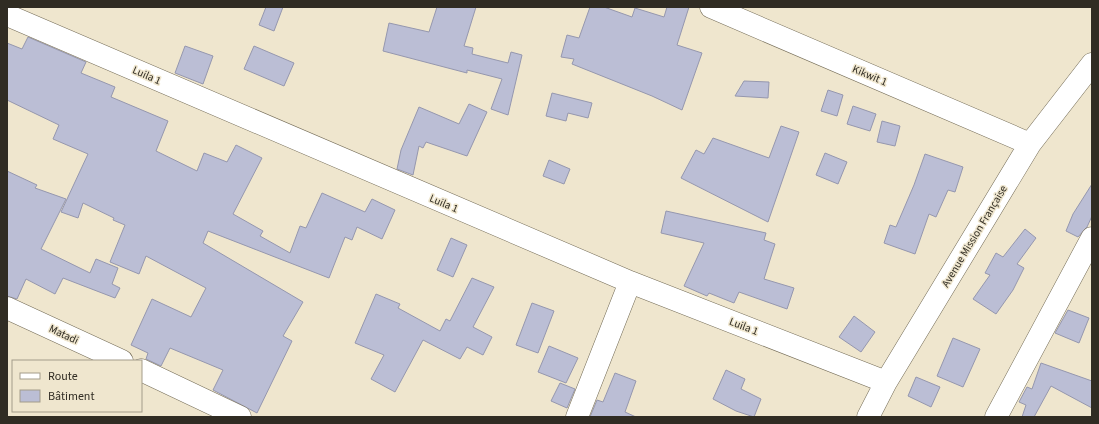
<svg xmlns="http://www.w3.org/2000/svg" width="1099" height="424" font-family="'Source Sans 3',sans-serif">
	<rect width="100%" height="100%" fill="#efe6ce"/>
	<path fill="#bbbed5" stroke="#9597ae" d="M 266,7 L 283,7 L 274,31 L 259,25 Z
		M 437,7 L 476,7 L 464,46 L 473,48 L 472,54 L 508,63 L 511,52 L 522,55 L 508,115 L 491,109 L 502,79 L 467,70 L 467,73 L 383,51 L 389,23 L 429,32 Z
		M 590,7 L 604,7 L 632,17 L 635,8 L 664,17 L 667,7 L 689,7 L 677,45 L 702,53 L 682,110 L 652,96 L 572,64 L 574,59 L 561,57 L 567,35 L 579,38 Z
		M 28,37 L 86,62 L 81,73 L 115,87 L 111,97 L 168,121 L 156,151 L 197,171 L 204,153 L 227,162 L 236,145 L 262,158 L 233,214 L 263,231 L 260,236 L 290,253 L 300,226 L 306,228 L 322,193 L 365,212 L 372,199 L 395,210 L 382,239 L 357,227 L 352,240 L 345,237 L 329,278 L 208,231 L 203,243 L 303,302 L 283,336 L 292,341 L 257,413 L 213,390 L 223,370 L 170,348 L 161,366 L 146,359 L 148,353 L 131,345 L 152,299 L 191,317 L 206,288 L 146,256 L 139,274 L 110,262 L 125,225 L 113,220 L 114,218 L 83,203 L 78,218 L 61,212 L 88,154 L 53,139 L 59,125 L 7,100 L 7,43 L 22,49 Z
		M 185,46 L 213,56 L 203,84 L 175,73 Z
		M 254,46 L 294,63 L 284,86 L 244,69 Z
		M 744,81 L 769,82 L 768,98 L 735,96 Z
		M 828,90 L 843,95 L 837,116 L 821,111 Z
		M 552,93 L 592,103 L 588,118 L 568,113 L 566,121 L 546,116 Z
		M 469,104 L 487,112 L 467,156 L 426,142 L 423,148 L 419,146 L 413,175 L 397,169 L 401,150 L 419,107 L 459,124 Z
		M 853,106 L 876,114 L 870,131 L 847,124 Z
		M 882,121 L 900,126 L 895,146 L 877,142 Z
		M 781,126 L 799,132 L 768,222 L 681,178 L 696,150 L 704,154 L 713,138 L 769,158 Z
		M 825,153 L 847,162 L 838,184 L 816,175 Z
		M 925,154 L 963,167 L 955,192 L 948,190 L 936,217 L 929,214 L 915,254 L 884,243 L 890,225 L 896,227 L 914,185 Z
		M 549,160 L 570,169 L 564,184 L 543,176 Z
		M 7,171 L 37,185 L 35,188 L 66,199 L 41,249 L 90,273 L 96,259 L 118,268 L 112,284 L 120,288 L 115,298 L 63,278 L 55,294 L 26,279 L 17,299 L 7,296 Z
		M 1092,184 L 1092,216 L 1087,227 L 1078,237 L 1066,231 L 1073,214 Z
		M 666,211 L 766,233 L 764,240 L 775,244 L 764,279 L 794,288 L 787,309 L 739,292 L 734,303 L 709,293 L 707,296 L 684,286 L 704,243 L 661,233 Z
		M 1025,229 L 1036,238 L 1017,264 L 1024,268 L 1013,290 L 996,314 L 973,299 L 990,275 L 985,273 L 996,253 L 1003,257 Z
		M 451,238 L 467,245 L 453,277 L 437,270 Z
		M 472,278 L 494,287 L 473,327 L 492,337 L 483,355 L 467,347 L 460,359 L 423,340 L 395,392 L 371,379 L 384,355 L 355,343 L 376,294 L 400,304 L 398,308 L 440,331 L 446,319 L 450,321 Z
		M 532,303 L 554,311 L 538,353 L 516,345 Z
		M 1068,310 L 1089,318 L 1079,343 L 1055,333 Z
		M 854,316 L 875,332 L 861,352 L 839,337 Z
		M 953,338 L 980,349 L 963,387 L 937,376 Z
		M 549,346 L 578,358 L 566,383 L 538,372 Z
		M 1041,363 L 1092,381 L 1092,408 L 1051,386 L 1034,417 L 1022,417 L 1026,405 L 1019,402 L 1027,387 L 1032,389 Z
		M 726,370 L 745,379 L 741,389 L 761,399 L 754,417 L 736,411 L 713,399 Z
		M 615,373 L 636,381 L 625,412 L 636,417 L 590,417 L 597,400 L 603,402 Z
		M 916,377 L 940,387 L 931,407 L 908,396 Z
		M 560,383 L 575,389 L 567,408 L 551,401 Z"/>
	<g fill="none" stroke-linecap="round" stroke-linejoin="round">
		<defs>
			<path id="minor" d="M 711,7 L 1030,144
				M 7,15 L 630,282 L 886,382
				M 7,308 L 122,361
				M 141,370 L 240,417
				M 577,417 L 630,282
				M 868,417 L 886,382 L 1030,144 L 1092,64
				M 996,417 L 1092,238"/>
		</defs>
		<use href="#minor" stroke="#746c57" stroke-width="23"/>
		<use href="#minor" stroke="#fff" stroke-width="22"/>
	</g>
	<g text-anchor="middle" stroke-width="3" stroke-linejoin="round" paint-order="stroke">
		<g font-size="11" fill="#302c23" stroke="#efe6ce">
			<text transform="translate(147 75) rotate(24)" y="4">Luila 1</text>
			<text transform="translate(870 75) rotate(23)" y="4">Kikwit 1</text>
			<text transform="translate(444 203) rotate(23)" y="4">Luila 1</text>
			<text transform="translate(974 236) rotate(-59)" y="4">Avenue Mission Française</text>
			<text transform="translate(744 326) rotate(21)" y="4">Luila 1</text>
			<text transform="translate(64 334) rotate(25)" y="4">Matadi</text>
		</g>
	</g>
	<rect width="1099" height="424" fill="none" stroke="#302c23" stroke-width="16"/>
	<rect x="12" y="360" width="130" height="52" fill="#efe6ce" stroke="#a39c8a"/>
	<rect x="20" y="373" width="20" height="6" fill="#ffffff" stroke="#a39c8a"/>
	<text x="48" y="380" font-size="12" fill="#302c23">Route</text>
	<rect x="20" y="390" width="20" height="12" fill="#bbbed5" stroke="#a39c8a"/>
	<text x="48" y="400" font-size="12" fill="#302c23">Bâtiment</text>
</svg>
